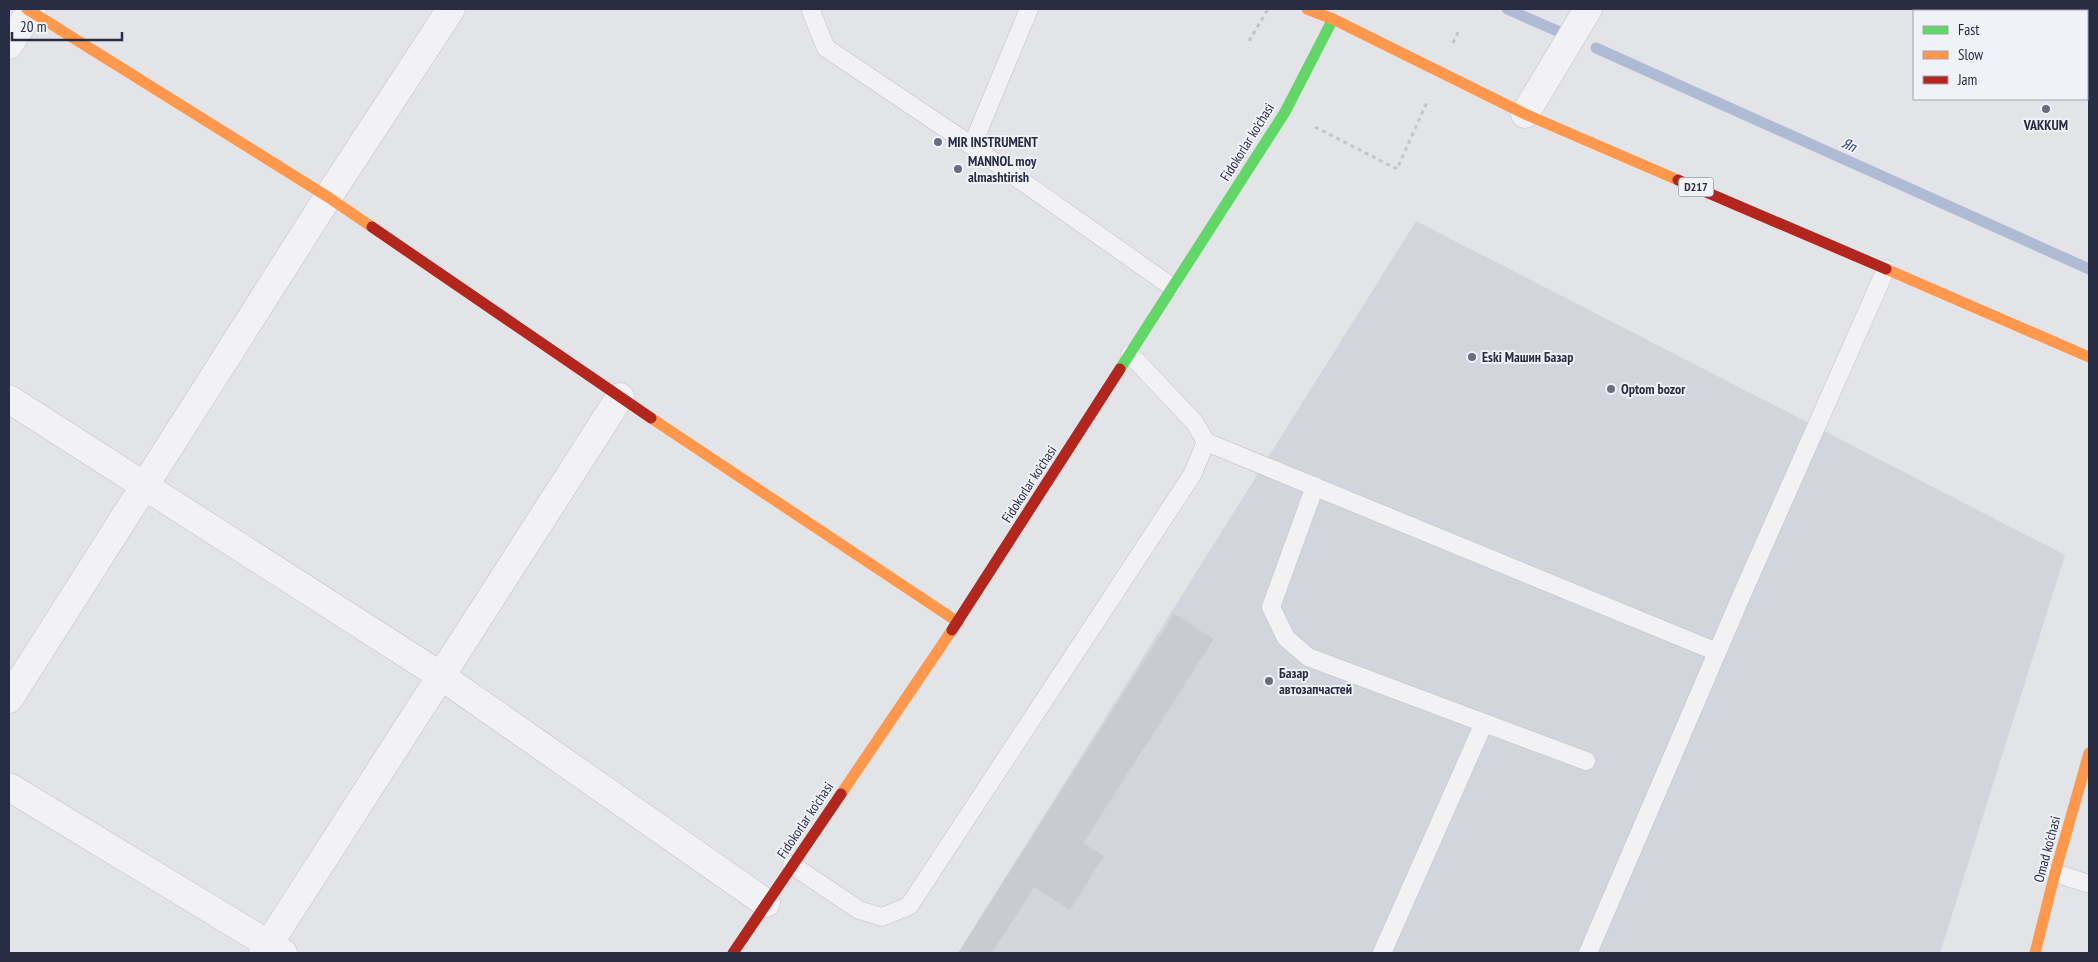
<svg xmlns="http://www.w3.org/2000/svg" width="2098" height="962" font-family="'PT Sans Narrow',sans-serif">
	<rect width="100%" height="100%" fill="#e3e4e8"/>
	<path fill="#d3d5dd" d="M 1416,221 L 2065,555 L 1940,953 L 958,953 Z"/>
	<g fill="none" stroke-linecap="round" stroke-linejoin="round">
		<path stroke="#afbbd5" stroke-width="11" d="M 1507,9 L 1562,33
			M 1596,48 L 2089,269"/>
	</g>
	<path fill="#cacbd0" d="M 1174,614 L 1214,639 L 1083,843 L 1104,856 L 1070,910 L 1034,887 L 992,953 L 958,953 Z"/>
	<g fill="none" stroke-linecap="round" stroke-linejoin="round">
		<defs>
			<path id="lane" d="M 812,9 L 811,11 L 826,48 L 972,146 L 1172,287
				M 972,146 L 1029,9
				M 1206,442 L 1717,652
				M 1315,486 L 1271,607 L 1286,638 L 1308,657 L 1586,761
				M 792,865 L 859,910 L 882,917 L 909,906 L 1192,475 L 1206,442 L 1195,423 L 1130,354
				M 2055,873 L 2089,884
				M 1382,953 L 1484,723
				M 1588,953 L 1743,592 L 1886,269"/>
			<path id="street" d="M 9,45 L 32,9
				M 1525,114 L 1588,9
				M 9,399 L 441,676 L 766,903
				M 9,699 L 328,197 L 451,9
				M 9,787 L 283,953
				M 263,953 L 620,397"/>
		</defs>
		<use href="#lane" stroke="#c0c1c6" stroke-width="19"/>
		<use href="#street" stroke="#c0c1c6" stroke-width="29"/>
		<path stroke="#c4c5cb" stroke-width="3" stroke-dasharray="4 4" stroke-linecap="butt" d="M 1249,41 L 1268,9
			M 1453,43 L 1459,30
			M 1315,127 L 1397,169 L 1427,102"/>
		<use href="#lane" stroke="#f2f2f5" stroke-width="18"/>
		<use href="#street" stroke="#f2f2f5" stroke-width="28"/>
		<path stroke="#63d668" stroke-width="11" d="M 1120,369 L 1285,112 L 1333,19"/>
		<path stroke="#ff974d" stroke-width="11" d="M 27,9 L 328,197 L 372,227
			M 1307,9 L 1333,19 L 1525,114 L 1678,180
			M 1886,269 L 2089,357
			M 651,418 L 958,622
			M 841,794 L 952,630
			M 2035,953 L 2055,873 L 2089,753"/>
		<path stroke="#b3261e" stroke-width="11" d="M 1678,180 L 1886,269
			M 372,227 L 651,418
			M 952,630 L 1120,369
			M 733,953 L 841,794"/>
	</g>
	<g fill="#696d7d" stroke="#f0f2f8" stroke-width="2">
		<circle cx="2046" cy="109" r="5"/>
		<circle cx="938" cy="142" r="5"/>
		<circle cx="958" cy="169" r="5"/>
		<circle cx="1472" cy="357" r="5"/>
		<circle cx="1611" cy="389" r="5"/>
		<circle cx="1269" cy="681" r="5"/>
	</g>
	<g text-anchor="middle" stroke-width="4" stroke-linejoin="round" paint-order="stroke">
		<rect fill="#f0f2f8" stroke="#646879" stroke-width="1" x="1678.5" y="177.5" width="35" height="19" rx="4"/>
		<g font-size="12" font-weight="bold" fill="#282d43">
			<text x="1696" y="191">D217</text>
		</g>
		<g font-size="14" font-weight="bold" fill="#282d43" stroke="#f0f2f8" text-anchor="start">
			<text x="2046" y="130" text-anchor="middle">VAKKUM</text>
			<text x="948" y="147">MIR INSTRUMENT</text>
			<text x="968" y="166">MANNOL moy<tspan x="968" dy="16">almashtirish</tspan></text>
			<text x="1482" y="362">Eski Машин Базар</text>
			<text x="1621" y="394">Optom bozor</text>
			<text x="1279" y="678">Базар<tspan x="1279" dy="16">автозапчастей</tspan></text>
		</g>
		<g font-size="14" fill="#282d43" stroke="#f0f2f8">
			<text transform="translate(1247 142) rotate(-58)" y="5">Fidokorlar ko'chasi</text>
			<text transform="translate(1029 484) rotate(-57)" y="5">Fidokorlar ko'chasi</text>
			<text transform="translate(805 820) rotate(-56)" y="5">Fidokorlar ko'chasi</text>
			<text transform="translate(2047 849) rotate(-75)" y="5">Omad ko'chasi</text>
		</g>
		<g font-size="15" font-style="italic" fill="#2f447a" stroke="#f0f2f8">
			<text transform="translate(1849 145) rotate(24)" y="5">Яп</text>
		</g>
	</g>
	<rect width="2098" height="962" fill="none" stroke="#282d43" stroke-width="20"/>
	<rect x="1913" y="10" width="175" height="90" fill="#f0f2f8" stroke="#a0a3b0"/>
	<rect x="1923" y="26" width="25" height="8" fill="#63d668" stroke="#a0a3b0"/>
	<text x="1958" y="35" font-size="15" fill="#282d43">Fast</text>
	<rect x="1923" y="51" width="25" height="8" fill="#ff974d" stroke="#a0a3b0"/>
	<text x="1958" y="60" font-size="15" fill="#282d43">Slow</text>
	<rect x="1923" y="76" width="25" height="8" fill="#b3261e" stroke="#a0a3b0"/>
	<text x="1958" y="85" font-size="15" fill="#282d43">Jam</text>
	<path d="M12 32v8h110v-8" fill="none" stroke="#282d43" stroke-width="2.5"/>
	<text x="20" y="32" font-size="15" fill="#282d43" stroke="#f0f2f8" stroke-width="4" paint-order="stroke">20 m</text>
</svg>
